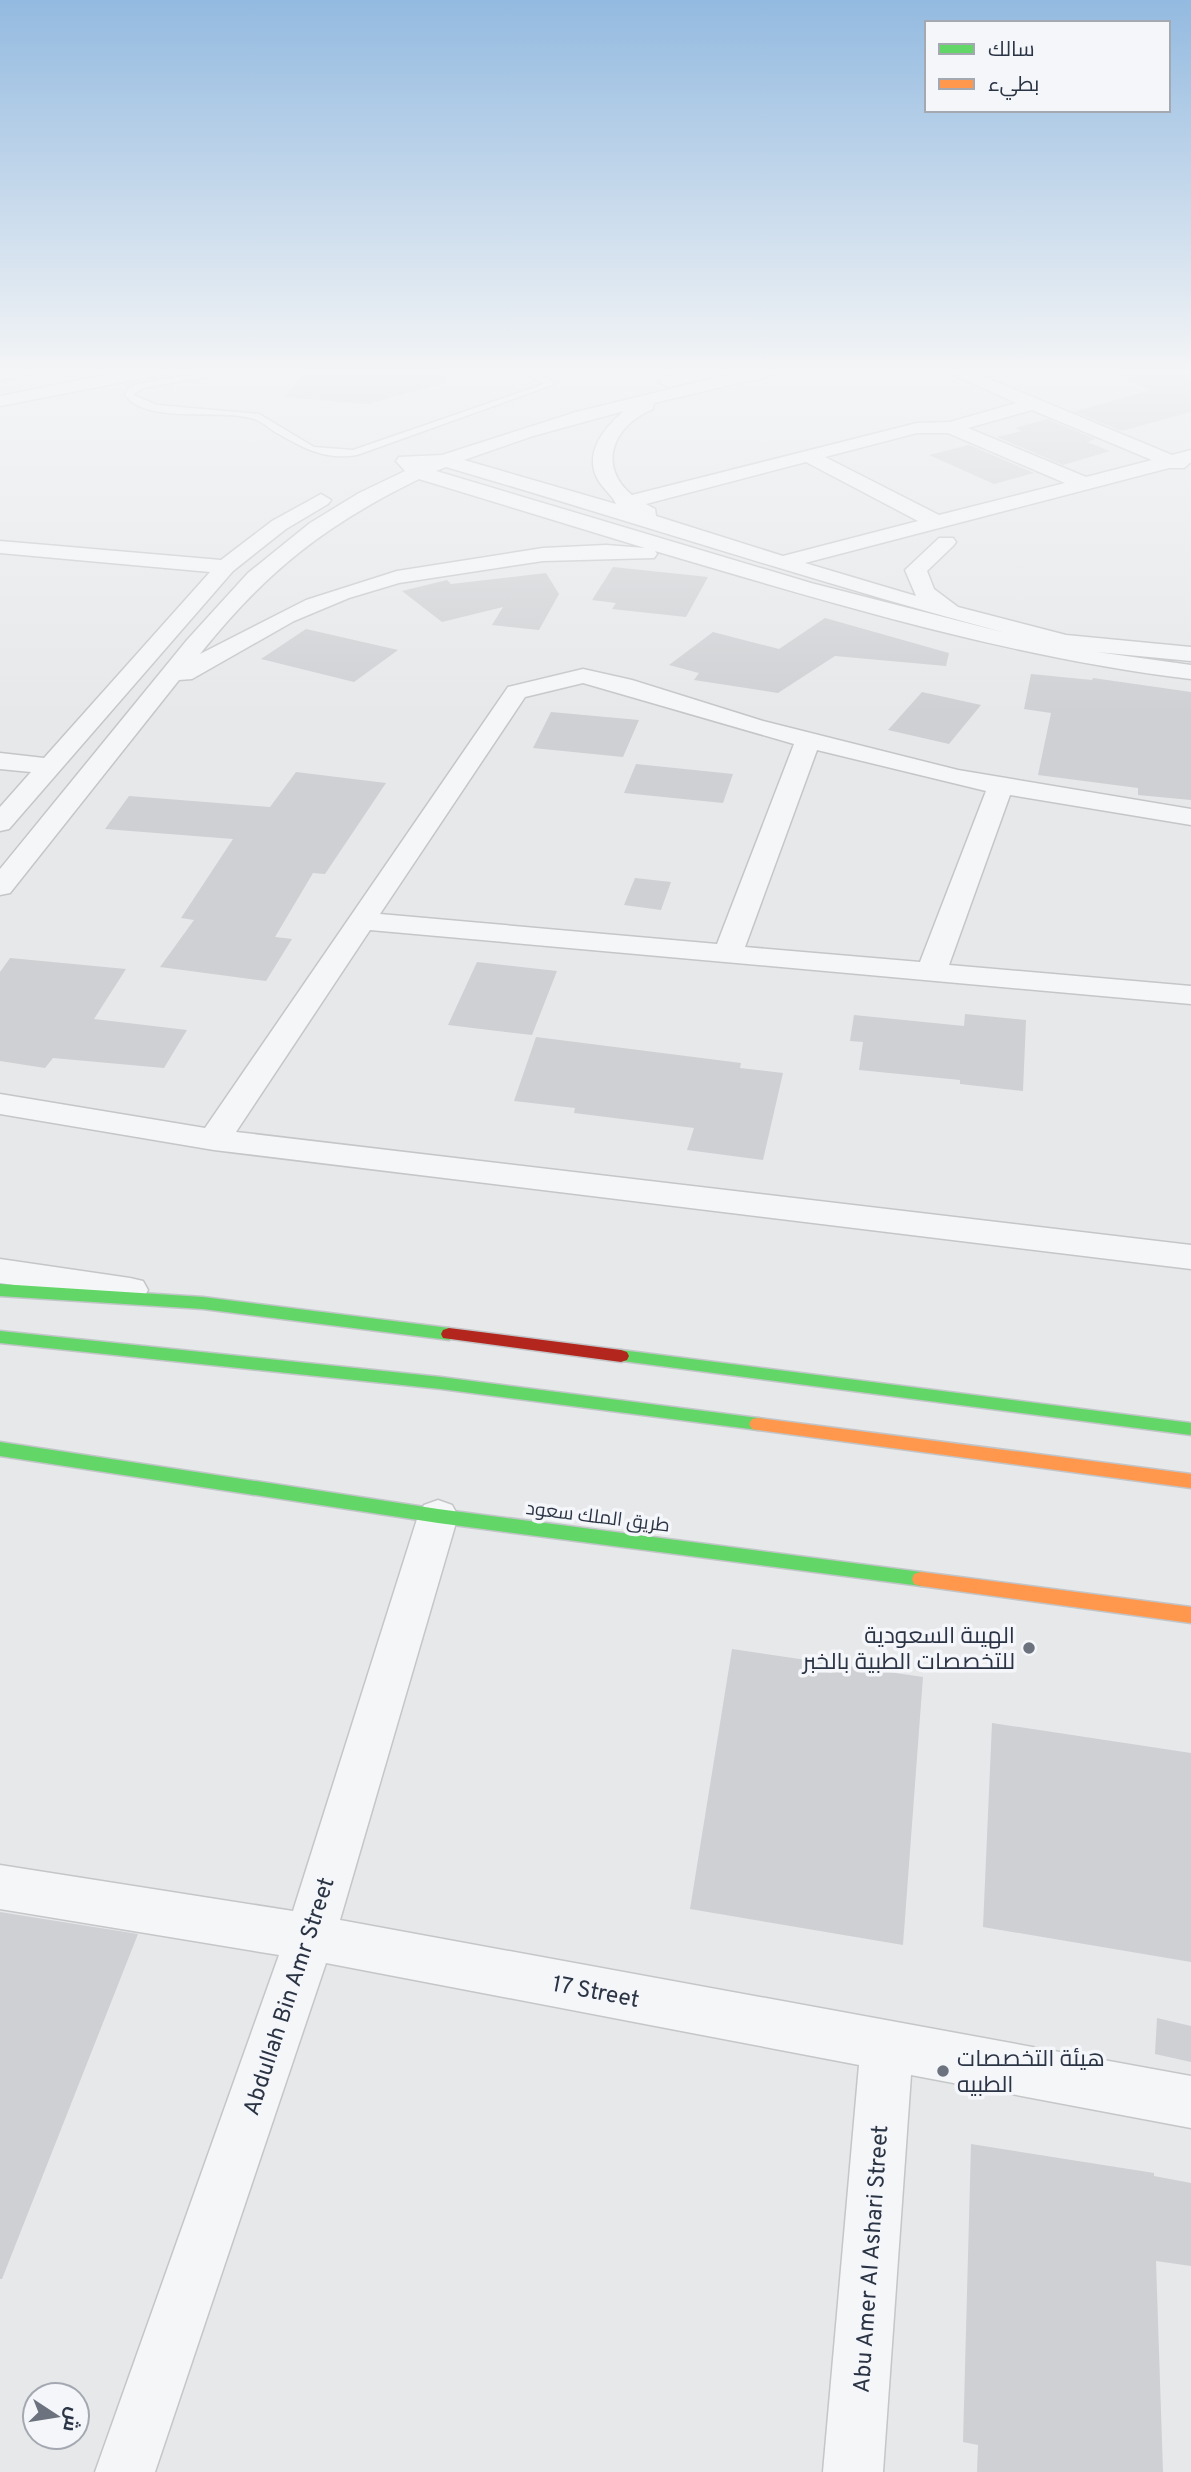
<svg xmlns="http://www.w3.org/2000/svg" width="1191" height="2472" font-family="Overpass,Cairo,sans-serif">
	<rect width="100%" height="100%" fill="#e6e8ea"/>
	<path fill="#ced0d3" d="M 311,368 L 372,368 L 375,374 L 445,368 L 448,382 L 368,404 L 284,397 Z
		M 1102,368 L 1191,368 L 1191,412 L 1122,431 L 1074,412 L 1150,390 Z
		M 1047,419 L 1095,439 L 1087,442 L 1110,451 L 1063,465 L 997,437 L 1022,431 L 1015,428 Z
		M 969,445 L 1034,473 L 994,484 L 929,455 Z
		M 613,567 L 708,577 L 686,617 L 612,609 L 616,603 L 592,600 Z
		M 546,573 L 559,594 L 539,630 L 492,625 L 503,607 L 442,622 L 402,591 L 447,580 L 451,584 Z
		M 825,618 L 949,653 L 946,666 L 835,656 L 778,693 L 694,680 L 699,673 L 669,665 L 713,632 L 779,649 Z
		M 306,629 L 398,650 L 354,682 L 261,659 Z
		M 1031,674 L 1092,680 L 1093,678 L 1191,692 L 1191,800 L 1138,795 L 1138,788 L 1038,775 L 1051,713 L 1024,709 Z
		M 922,692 L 981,705 L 949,744 L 888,730 Z
		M 551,712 L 639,720 L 623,757 L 533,748 Z
		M 636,764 L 733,774 L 723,803 L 624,793 Z
		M 296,772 L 386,783 L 325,874 L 313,873 L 275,937 L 292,939 L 266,981 L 160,967 L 194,920 L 181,918 L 233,839 L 105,829 L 129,796 L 270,807 Z
		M 635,878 L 671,882 L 661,910 L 624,905 Z
		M 10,958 L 126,969 L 94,1019 L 187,1030 L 164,1068 L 53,1058 L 45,1068 L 0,1061 L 0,972 Z
		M 477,962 L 557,971 L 532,1035 L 448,1025 Z
		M 965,1014 L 1026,1020 L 1023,1091 L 960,1084 L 960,1080 L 859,1070 L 863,1042 L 850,1041 L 854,1015 L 964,1026 Z
		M 536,1037 L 741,1063 L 740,1068 L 783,1073 L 763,1160 L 687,1150 L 694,1128 L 574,1113 L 575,1108 L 514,1101 Z
		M 732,1649 L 923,1677 L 903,1945 L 690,1909 Z
		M 992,1723 L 1191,1753 L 1191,1962 L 983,1927 Z
		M 0,1912 L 138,1934 L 2,2279 L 0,2279 Z
		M 1157,2018 L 1191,2026 L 1191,2062 L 1155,2054 Z
		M 971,2144 L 1154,2173 L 1154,2176 L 1191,2183 L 1191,2266 L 1156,2261 L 1163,2472 L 977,2472 L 978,2445 L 963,2442 Z"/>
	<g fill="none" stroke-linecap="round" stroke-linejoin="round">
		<defs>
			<path id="lane" d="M 211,368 L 221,368 L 212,376 L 143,388 L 133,395 L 157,405 L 259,414 L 314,447 L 353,450 L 544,384 L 516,368 L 527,368 L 555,384 L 357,455 C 324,461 299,446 272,430 C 267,426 260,421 254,419 C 221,408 147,425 125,395 L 128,388 L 138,384 L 206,372 Z"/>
			<path id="street" d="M 7,368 L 41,368 L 39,372 L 0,380 L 0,370 Z
				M 142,368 L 178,368 L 170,373 L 0,406 L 0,396 Z
				M 703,368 L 734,368 L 732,372 L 668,387 L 659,382 L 662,378 Z
				M 756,368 L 787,368 L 785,372 L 654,403 L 653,409 C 614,425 596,465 632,495 L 917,423 L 950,422 L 1016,403 L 939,368 L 963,368 L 1172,455 L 1191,450 L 1191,462 L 1184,468 L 1169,468 L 805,563 L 916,596 L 905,570 L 939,538 L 953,538 L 956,542 L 953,546 L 927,571 L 934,589 L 958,607 L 1066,635 L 1191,647 L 1191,661 L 1097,652 L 1191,665 L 1191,679 C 1008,657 831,603 655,551 L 657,554 L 654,558 L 543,561 L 399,583 L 349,598 L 294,621 L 192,679 L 179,680 L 10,893 L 0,895 L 0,869 L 187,640 L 248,573 L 310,523 L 359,493 L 405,471 L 396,461 L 399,457 L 442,455 L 576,412 ZM 1032,410 L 1152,460 L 1086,477 L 968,428 ZM 624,411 C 605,427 584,452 597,478 C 602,488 613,496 616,504 L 464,460 L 533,436 ZM 917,433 L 948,433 L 1065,483 L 939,515 L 825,457 ZM 806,462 L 918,521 L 783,556 L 656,516 L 655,509 L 646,504 ZM 446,467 C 634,522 818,583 1006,633 L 811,583 L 436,471 ZM 419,479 L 645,548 L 606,545 L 543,548 L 397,571 L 306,600 L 200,654 C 265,572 325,525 419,479 Z
				M 321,494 L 331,500 L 328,504 L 286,529 L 233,571 L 9,829 L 0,831 L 0,807 L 31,772 L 0,769 L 0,753 L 44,758 L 210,572 L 0,553 L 0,541 L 221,560 L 272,521 Z
				M 583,669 L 632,680 L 763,721 L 958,770 L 1191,809 L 1191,825 L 1010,795 L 949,965 L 1191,986 L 1191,1004 L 370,930 L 236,1132 L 1191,1245 L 1191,1269 L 214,1150 L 0,1114 L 0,1094 L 205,1128 L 508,687 ZM 583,683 L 794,744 L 717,944 L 380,914 L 525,697 ZM 817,750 L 986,791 L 920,962 L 745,947 Z
				M 0,1259 L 130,1278 L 143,1281 L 148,1290 L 143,1299 L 130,1302 L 0,1283 Z
				M 438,1500 L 452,1505 L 458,1516 L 340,1920 L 1191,2076 L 1191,2128 L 911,2075 L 883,2472 L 823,2472 L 859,2065 L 326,1963 L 155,2472 L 95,2472 L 279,1955 L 0,1909 L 0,1865 L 293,1911 L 418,1516 L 424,1505 Z"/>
			<path id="fast" d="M 0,1284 L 203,1297 L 449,1328 L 457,1334 L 449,1340 L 203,1309 L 0,1296 Z
				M 0,1331 L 441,1377 L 758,1418 L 764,1419 L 767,1424 L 764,1429 L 758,1430 L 441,1389 L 0,1343 Z
				M 621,1350 L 1191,1423 L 1191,1435 L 615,1360 L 613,1356 L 615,1352 Z
				M 0,1442 L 438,1509 L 921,1572 L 928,1574 L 930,1579 L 928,1584 L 921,1586 L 438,1523 L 0,1456 Z"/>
			<path id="slow" d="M 758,1418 L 1191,1474 L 1191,1488 L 758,1430 L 752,1429 L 749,1424 L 752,1419 Z
				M 921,1572 L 1191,1607 L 1191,1623 L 921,1586 L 914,1584 L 912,1579 L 914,1574 Z"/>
			<path id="jam" d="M 449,1328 L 621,1350 L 627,1352 L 629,1356 L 627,1360 L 621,1362 L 443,1338 L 441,1334 L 443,1330 Z"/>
		</defs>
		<use href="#lane" stroke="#c4c6c8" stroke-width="3"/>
		<use href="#street" stroke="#c4c6c8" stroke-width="3"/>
		<use href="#fast" stroke="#c2c5c8" stroke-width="3"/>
		<use href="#slow" stroke="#c2c5c8" stroke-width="3"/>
		<use href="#jam" stroke="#c2c5c8" stroke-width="3"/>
		<use href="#lane" fill="#f5f6f7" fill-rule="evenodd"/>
		<use href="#street" fill="#f5f6f7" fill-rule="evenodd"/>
		<use href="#fast" fill="#63d668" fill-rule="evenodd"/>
		<use href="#slow" fill="#ff974d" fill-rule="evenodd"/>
		<use href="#jam" fill="#b3261e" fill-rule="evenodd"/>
	</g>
	<linearGradient id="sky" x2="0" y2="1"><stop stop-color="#93bae0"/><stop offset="0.52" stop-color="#f4f5f6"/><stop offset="1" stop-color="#f4f5f6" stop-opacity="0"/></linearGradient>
	<rect width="1191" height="714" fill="url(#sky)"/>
	<g fill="#6c737f" stroke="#f4f6f9" stroke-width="2.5">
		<circle cx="1029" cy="1648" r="7"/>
		<circle cx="943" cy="2071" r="7"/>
	</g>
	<g text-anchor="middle" stroke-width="7" stroke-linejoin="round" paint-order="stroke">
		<g font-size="19" fill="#2b3445" stroke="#f4f6f9">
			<text transform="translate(598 1516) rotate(7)" y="7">طريق الملك سعود</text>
		</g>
		<g font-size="23" fill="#2b3445" stroke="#f4f6f9" text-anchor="end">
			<text x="1015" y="1643">الهيىة السعودية<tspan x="1015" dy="26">للتخصصات الطبية بالخبر</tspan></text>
			<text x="957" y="2066" text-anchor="start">هيئة التخصصات<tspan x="957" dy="26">الطبيه</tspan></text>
		</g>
		<g font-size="23" fill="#2b3445" stroke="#f4f6f9">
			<text transform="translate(596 1991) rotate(11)" y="8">17 Street</text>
			<text transform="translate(288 1996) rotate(-72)" y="8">Abdullah Bin Amr Street</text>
			<text transform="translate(870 2259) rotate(-86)" y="8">Abu Amer Al Ashari Street</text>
		</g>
	</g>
	<rect x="925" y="21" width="245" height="91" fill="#f4f6f9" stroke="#a4a8b1" stroke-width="2"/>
	<rect x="939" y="44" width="35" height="10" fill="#63d668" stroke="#a4a8b1" stroke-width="2"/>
	<text x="988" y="56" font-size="21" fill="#2b3445">سالك</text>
	<rect x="939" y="79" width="35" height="10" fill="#ff974d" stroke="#a4a8b1" stroke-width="2"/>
	<text x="988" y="91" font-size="21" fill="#2b3445">بطيء</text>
	<g transform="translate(56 2416) rotate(102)"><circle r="33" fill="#f4f6f9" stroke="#a4a8b1" stroke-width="2"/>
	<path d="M0-5L12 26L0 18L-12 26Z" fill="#6c737f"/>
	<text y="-10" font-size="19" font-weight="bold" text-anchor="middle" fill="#2b3445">ش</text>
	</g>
</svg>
